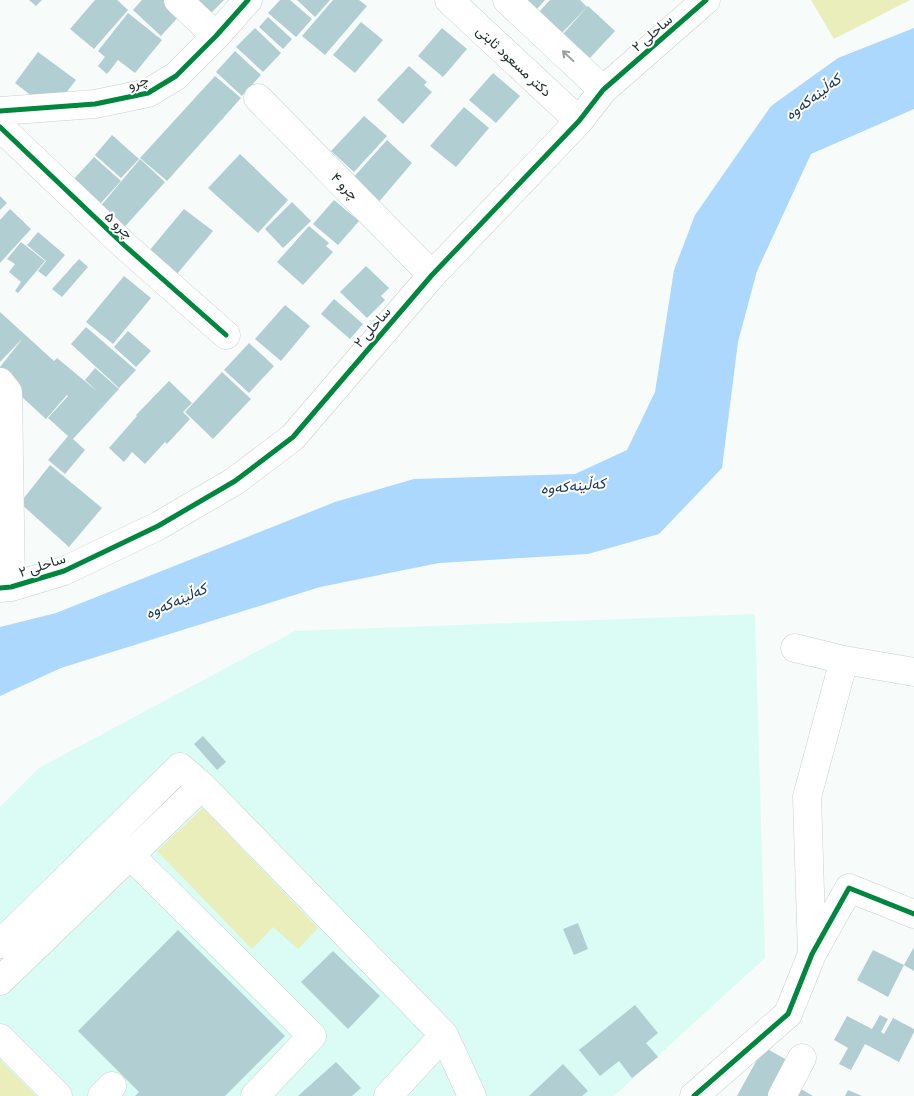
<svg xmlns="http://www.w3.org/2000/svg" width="914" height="1096" font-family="Ubuntu,Vazirmatn,sans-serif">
	<rect width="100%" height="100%" fill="#f7fcfb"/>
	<path fill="#dbfcf4" d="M 755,614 L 765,958 L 614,1096 L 0,1096 L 0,807 L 39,768 L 295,631 Z"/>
	<path fill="#e9eeba" d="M 811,0 L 910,0 L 834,39 Z
		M 203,808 L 318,928 L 298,949 L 273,927 L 252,949 L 157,851 Z
		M 0,1060 L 36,1096 L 0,1096 Z"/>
	<path fill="#acd8fd" d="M 914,28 L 914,109 L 811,154 L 757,271 L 738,342 L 722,468 L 659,534 L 588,554 L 439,563 L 320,587 L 61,668 L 0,696 L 0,627 L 56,613 L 335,502 L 414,479 L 575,474 L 627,450 L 655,392 L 674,270 L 695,215 L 771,106 L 838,58 Z"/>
	<path fill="#b1ced3" d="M 29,0 L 42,0 L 36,6 Z
		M 95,0 L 117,0 L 128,10 L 94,49 L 70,29 Z
		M 142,0 L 165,0 L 181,14 L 161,36 L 133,10 Z
		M 190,0 L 224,0 L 208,16 Z
		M 280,0 L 290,0 L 312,19 L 296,37 L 268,13 Z
		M 297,0 L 330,0 L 315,17 Z
		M 333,0 L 359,0 L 367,6 L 325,55 L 302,36 Z
		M 526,0 L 545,0 L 536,10 Z
		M 550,0 L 580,0 L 587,7 L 561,34 L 539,12 Z
		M 588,6 L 615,31 L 590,58 L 563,34 Z
		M 128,13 L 162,40 L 135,73 L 118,60 L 107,74 L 98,66 L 105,57 L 98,51 Z
		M 268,17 L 292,39 L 283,49 L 259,27 Z
		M 361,22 L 383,40 L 355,73 L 333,55 Z
		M 255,28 L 281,53 L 263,72 L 236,47 Z
		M 442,28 L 467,49 L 443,77 L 418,56 Z
		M 235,51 L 261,75 L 242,96 L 216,72 Z
		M 38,52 L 76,80 L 58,103 L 44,93 L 38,101 L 15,83 Z
		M 409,66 L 427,82 L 424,85 L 432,92 L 403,124 L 377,100 Z
		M 493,73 L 520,96 L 496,123 L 469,100 Z
		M 215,76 L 241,98 L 167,181 L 140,158 Z
		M 464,107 L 489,128 L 456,167 L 430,146 Z
		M 364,116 L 387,136 L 354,172 L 331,151 Z
		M 112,135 L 139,159 L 121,178 L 95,155 Z
		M 387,140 L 412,163 L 377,204 L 352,179 Z
		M 240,154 L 288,200 L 258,233 L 208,188 Z
		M 94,157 L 121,181 L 101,203 L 74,179 Z
		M 140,159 L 165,182 L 120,232 L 99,208 Z
		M 0,196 L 7,203 L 0,210 Z
		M 334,200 L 359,221 L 338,245 L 313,224 Z
		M 292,202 L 311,221 L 283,248 L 265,229 Z
		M 10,209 L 31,229 L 0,263 L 0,220 Z
		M 184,209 L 213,231 L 172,280 L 144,257 Z
		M 309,226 L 329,243 L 326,246 L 333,252 L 303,285 L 277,262 Z
		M 38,232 L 65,255 L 46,277 L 38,271 L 46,261 L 27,245 Z
		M 21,242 L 45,261 L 18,293 L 15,291 L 21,282 L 9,272 L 15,264 L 7,259 Z
		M 79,259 L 88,267 L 62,297 L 52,289 Z
		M 366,266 L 389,288 L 381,296 L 385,300 L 367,318 L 340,292 Z
		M 124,276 L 151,298 L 113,344 L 86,322 Z
		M 334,299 L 363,324 L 350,339 L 321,314 Z
		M 285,305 L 310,326 L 281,361 L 255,339 Z
		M 0,312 L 54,361 L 57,358 L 98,392 L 85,380 L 95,368 L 119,389 L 73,439 L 85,450 L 65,474 L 48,460 L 68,436 L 48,418 L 68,396 L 67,395 L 46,419 L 0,377 L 0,367 L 23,338 L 0,362 Z
		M 86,327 L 136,370 L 119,388 L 71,344 Z
		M 128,331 L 151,351 L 136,367 L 114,347 Z
		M 249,343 L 274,366 L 249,393 L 224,370 Z
		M 222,372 L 251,399 L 213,439 L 185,412 Z
		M 169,381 L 192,403 L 183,412 L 190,419 L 167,444 L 165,442 L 145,464 L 132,452 L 124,462 L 109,448 L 137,416 L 147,425 L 136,415 Z
		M 50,465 L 102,508 L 69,547 L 20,503 Z
		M 203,736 L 226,762 L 217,770 L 194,744 Z
		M 578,923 L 588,949 L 574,955 L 563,929 Z
		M 178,930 L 285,1036 L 225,1096 L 135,1096 L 139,1092 L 78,1031 Z
		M 914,947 L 914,971 L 904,965 Z
		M 873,950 L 904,965 L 888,997 L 857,980 Z
		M 333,951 L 380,996 L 348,1029 L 301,982 Z
		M 635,1005 L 658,1033 L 646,1043 L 658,1057 L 632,1078 L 619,1061 L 600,1076 L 579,1050 Z
		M 880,1015 L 888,1019 L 881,1032 L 884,1034 L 893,1018 L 914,1029 L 914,1032 L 899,1062 L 865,1044 L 851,1070 L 839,1064 L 848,1048 L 834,1040 L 847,1016 L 872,1029 Z
		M 764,1047 L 794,1064 L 777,1096 L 737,1096 Z
		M 336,1062 L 361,1088 L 352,1096 L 298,1096 Z
		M 563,1064 L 588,1091 L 582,1096 L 529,1096 Z
		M 801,1089 L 813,1096 L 797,1096 Z
		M 848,1090 L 862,1096 L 845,1096 Z"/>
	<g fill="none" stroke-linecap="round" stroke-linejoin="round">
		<defs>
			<path id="minor" d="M 178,0 L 216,36
				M 449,0 L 579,121
				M 507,0 L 603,90
				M 258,98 L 432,275
				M 0,111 L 95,104 L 148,93 L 176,76 L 216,36 L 248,0
				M 0,127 L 124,245 L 226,335
				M 0,382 L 8,392 L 11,587
				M 0,588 L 11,587 L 64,571 L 158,526 L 235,481 L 293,437 L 432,275 L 579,121 L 603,90 L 706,0
				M 795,648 L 844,660 L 914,672
				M 109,837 L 130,855 L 312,1036 L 255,1096
				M 0,944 L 180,767 L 202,786 L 444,1035 L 472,1096
				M 812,954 L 807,797 L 844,660
				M 0,981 L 202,786
				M 0,1038 L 58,1096
				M 102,1096 L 112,1086
				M 388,1096 L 444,1035
				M 694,1096 L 788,1014 L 812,954 L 849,888 L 914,914
				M 782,1096 L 802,1058"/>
		</defs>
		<use href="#minor" stroke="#c6d1ce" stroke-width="29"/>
		<use href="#minor" stroke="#fefffe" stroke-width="28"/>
		<defs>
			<path id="cycleway" d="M 0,111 L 95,104 L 148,93 L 176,76 L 216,36 L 248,0
				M 0,127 L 124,245 L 226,335
				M 0,588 L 11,587 L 64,571 L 158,526 L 235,481 L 293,437 L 432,275 L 579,121 L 603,90 L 706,0
				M 694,1096 L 788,1014 L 812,954 L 849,888 L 914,914"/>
		</defs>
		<use href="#cycleway" stroke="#fff" stroke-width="8"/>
		<use href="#cycleway" stroke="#00873e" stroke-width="5"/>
	</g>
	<defs><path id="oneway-shaft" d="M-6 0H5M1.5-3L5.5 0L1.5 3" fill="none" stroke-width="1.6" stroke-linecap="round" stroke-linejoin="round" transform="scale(1.25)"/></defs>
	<use stroke="#98a09e" href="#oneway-shaft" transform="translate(568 56) rotate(-137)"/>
	<g text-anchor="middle" stroke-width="4" stroke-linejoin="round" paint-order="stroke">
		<g font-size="14" fill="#1b2d29" stroke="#fff">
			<text transform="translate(652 33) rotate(-41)" y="5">ساحلی ۲</text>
			<text transform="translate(514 61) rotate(43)" y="5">دکتر مسعود ثابتی</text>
			<text transform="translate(138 82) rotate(-18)" y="5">چرو</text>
			<text transform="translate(345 186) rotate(46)" y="5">چرو ۴</text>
			<text transform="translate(119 225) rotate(43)" y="5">چرو ۵</text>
			<text transform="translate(372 327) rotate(-49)" y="5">ساحلی ۲</text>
			<text transform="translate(42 565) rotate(-18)" y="5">ساحلی ۲</text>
		</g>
		<g font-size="15" font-style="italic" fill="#173752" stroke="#fff">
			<text transform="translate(813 97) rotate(-37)" y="5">کەڵینەکەوە</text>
			<text transform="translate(573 486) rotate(-5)" y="5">کەڵینەکەوە</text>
			<text transform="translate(176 601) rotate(-24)" y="5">کەڵینەکەوە</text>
		</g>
	</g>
</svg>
